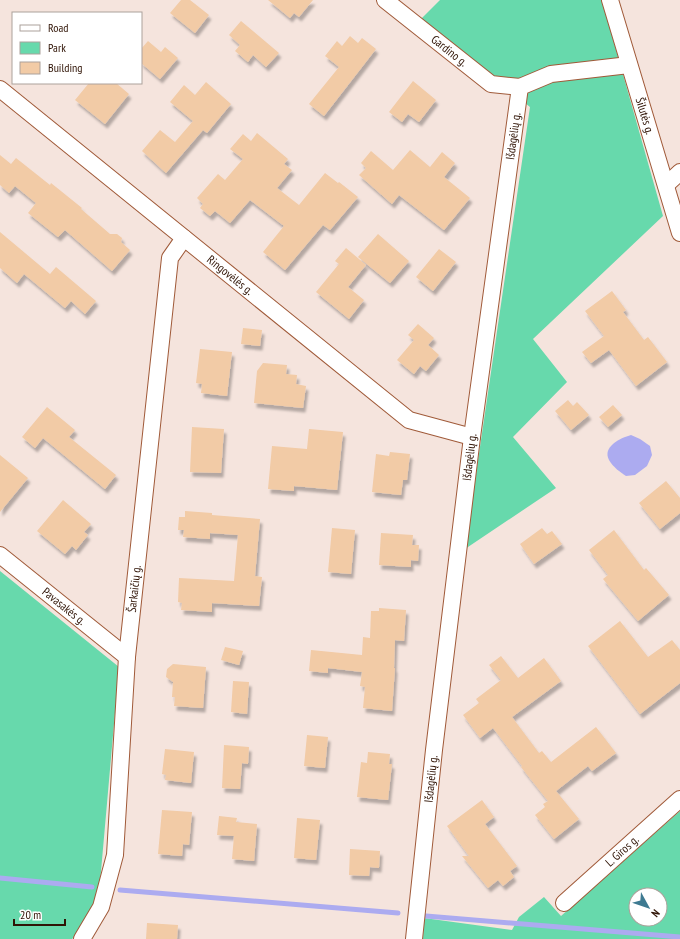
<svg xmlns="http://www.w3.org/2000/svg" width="680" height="939" font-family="'PT Sans Narrow',sans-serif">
	<defs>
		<filter id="shadow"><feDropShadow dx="2.5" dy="4.5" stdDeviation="1" flood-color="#0004"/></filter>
	</defs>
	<rect width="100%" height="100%" fill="#f5e4dd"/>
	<path fill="#67d9ac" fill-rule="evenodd" d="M 440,0 L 602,0 L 663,216 L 533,339 L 567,382 L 513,437 L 556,488 L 465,549 L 530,107 L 421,19 Z
		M 0,571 L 119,667 L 99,894 L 81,930 L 72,939 L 0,939 Z
		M 680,811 L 680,939 L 423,939 L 424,918 L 512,930 L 519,917 L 544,897 L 561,916 ZM 636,895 L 660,895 L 660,919 L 636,919 Z"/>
	<path fill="#acabf0" d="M 631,435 L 640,439 L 650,446 L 652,455 L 647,466 L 635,475 L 626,476 C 620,472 613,467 609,460 C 602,447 620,438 631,435 Z"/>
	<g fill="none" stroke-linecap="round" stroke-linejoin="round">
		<path stroke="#acabf0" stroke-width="5" d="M 0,878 L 92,887
			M 120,890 L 398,913
			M 426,916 L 680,937"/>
	</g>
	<path fill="#f2cba6" filter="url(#shadow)" d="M 181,0 L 190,0 L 209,15 L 195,33 L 170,13 Z
		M 268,0 L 313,0 L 299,17 L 294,13 L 290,18 Z
		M 241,21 L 279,53 L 266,67 L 253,55 L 248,62 L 235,51 L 240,45 L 229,35 Z
		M 350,36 L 358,43 L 362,38 L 376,49 L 324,116 L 309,104 L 339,67 L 325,56 L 337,41 L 342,46 Z
		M 148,41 L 161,52 L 165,47 L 178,58 L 160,79 L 141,63 L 141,49 Z
		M 413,81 L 436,100 L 419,122 L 408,114 L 402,122 L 389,112 Z
		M 206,82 L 231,104 L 207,133 L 203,130 L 166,173 L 142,151 L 160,130 L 175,142 L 193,121 L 170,102 L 184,85 L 195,95 Z
		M 89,83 L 116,83 L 129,94 L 105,124 L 75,100 Z
		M 257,133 L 288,159 L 284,164 L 292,170 L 277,188 L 299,205 L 325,173 L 338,183 L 339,182 L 358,197 L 330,230 L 323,225 L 285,270 L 263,252 L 284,226 L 250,200 L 230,223 L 215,211 L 210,216 L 200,208 L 203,204 L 197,198 L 218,174 L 225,180 L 243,159 L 230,149 L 243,134 L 251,141 Z
		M 410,150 L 430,167 L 442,152 L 455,163 L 444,177 L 470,198 L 444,230 L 399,195 L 392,204 L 359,175 L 366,168 L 361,163 L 371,151 L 393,170 Z
		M 0,155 L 11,164 L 16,158 L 50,185 L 51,183 L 82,208 L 81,209 L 110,234 L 117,234 L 122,238 L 121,242 L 130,250 L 112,271 L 65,230 L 58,237 L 28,213 L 36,203 L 15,186 L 9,193 L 0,185 Z
		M 0,232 L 50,274 L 56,267 L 96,301 L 85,314 L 71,301 L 65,308 L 24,274 L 17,283 L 0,268 Z
		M 378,234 L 409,261 L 390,283 L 358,257 Z
		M 346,248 L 366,265 L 348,287 L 364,300 L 349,319 L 316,292 L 339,264 L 335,261 Z
		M 439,249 L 456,262 L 433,291 L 416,277 Z
		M 612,291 L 626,310 L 623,312 L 644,340 L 648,337 L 667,362 L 636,386 L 609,350 L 591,363 L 582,352 L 604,336 L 585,311 Z
		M 418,324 L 434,338 L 428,345 L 439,355 L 426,371 L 420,366 L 414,374 L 397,360 L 414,340 L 408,335 Z
		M 243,328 L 262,330 L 260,346 L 241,344 Z
		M 200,349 L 232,352 L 227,396 L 201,393 L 202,384 L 196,383 Z
		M 263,363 L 287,365 L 286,374 L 297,375 L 296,384 L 306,386 L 303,408 L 254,403 L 257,371 Z
		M 568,400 L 573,406 L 577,402 L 589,415 L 571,430 L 555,411 Z
		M 613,405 L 622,415 L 608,427 L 599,417 Z
		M 47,407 L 75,430 L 69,437 L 116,475 L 105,489 L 43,438 L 35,448 L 22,437 Z
		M 192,427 L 224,429 L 221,473 L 190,472 Z
		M 309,429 L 343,432 L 337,490 L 294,486 L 294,491 L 268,489 L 272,446 L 307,449 Z
		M 390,452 L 410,454 L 407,480 L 403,480 L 401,495 L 372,492 L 376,454 L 389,456 Z
		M 0,455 L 28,478 L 0,512 Z
		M 666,481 L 680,498 L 680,513 L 660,529 L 639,503 Z
		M 63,500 L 91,524 L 84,532 L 88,535 L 76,550 L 72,546 L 65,554 L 37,531 Z
		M 185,511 L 212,513 L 212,515 L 260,519 L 255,576 L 262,577 L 259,606 L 212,603 L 212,612 L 181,610 L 182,603 L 178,602 L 179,578 L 234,581 L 238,535 L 210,533 L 210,539 L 183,537 L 184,530 L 178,530 L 179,517 L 185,517 Z
		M 332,528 L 355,530 L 351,574 L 328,572 Z
		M 542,528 L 547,534 L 552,531 L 562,544 L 534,564 L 520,544 Z
		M 614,530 L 644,570 L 646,568 L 669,595 L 638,621 L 603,579 L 608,575 L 589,550 Z
		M 381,533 L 413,535 L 412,545 L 419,545 L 418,561 L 411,560 L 411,567 L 379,565 Z
		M 379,608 L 406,610 L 404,641 L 395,640 L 394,668 L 395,668 L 392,711 L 363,708 L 365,687 L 360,686 L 362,672 L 328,668 L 328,673 L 309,671 L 311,650 L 362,655 L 363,637 L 370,638 L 371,611 L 379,611 Z
		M 620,621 L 648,657 L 672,640 L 680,650 L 680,683 L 640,714 L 588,646 Z
		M 225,647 L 243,651 L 239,665 L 221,660 Z
		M 501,656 L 518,678 L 544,658 L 561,681 L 512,717 L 539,753 L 542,751 L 551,762 L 596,727 L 616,753 L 592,771 L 588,766 L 556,791 L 579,819 L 554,839 L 535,815 L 545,807 L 543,804 L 548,801 L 521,767 L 522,766 L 493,728 L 480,738 L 463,715 L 479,703 L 476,699 L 501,680 L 489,665 Z
		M 173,664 L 206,667 L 203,708 L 174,706 L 175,697 L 172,697 L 173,682 L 166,677 L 167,669 Z
		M 233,681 L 249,682 L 247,714 L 231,712 Z
		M 307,735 L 328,737 L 325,768 L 304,766 Z
		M 224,745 L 249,747 L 248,764 L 242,763 L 240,789 L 222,788 Z
		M 165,749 L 194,752 L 191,783 L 165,780 L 166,775 L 162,774 Z
		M 368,752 L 390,754 L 389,764 L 392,764 L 388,800 L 357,797 L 361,762 L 367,763 Z
		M 482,800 L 494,817 L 485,824 L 517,866 L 510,871 L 514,877 L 503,886 L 498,880 L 488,888 L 462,856 L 469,856 L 447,826 Z
		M 162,810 L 192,812 L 189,845 L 183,844 L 182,856 L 158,854 Z
		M 219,816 L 237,818 L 236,822 L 257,824 L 254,861 L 232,859 L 234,836 L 217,835 Z
		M 297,818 L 320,820 L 316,860 L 294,858 Z
		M 350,849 L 380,851 L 379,868 L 370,867 L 369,876 L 349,875 Z
		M 147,923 L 178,925 L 177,939 L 146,939 Z"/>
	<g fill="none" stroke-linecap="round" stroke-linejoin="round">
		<defs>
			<g id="minor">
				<path id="s1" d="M 385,0 L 491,84 L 520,87"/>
				<path id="s2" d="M 610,0 L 680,233"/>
				<path id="s3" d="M 0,89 L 409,420 L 472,437"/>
				<path d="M 666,185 L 680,172"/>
				<path id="s4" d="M 0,555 L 127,657"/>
				<path id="s5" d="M 564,903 L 680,799"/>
				<path id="s6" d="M 82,939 L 101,907 L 115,855 L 127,657 L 170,258 L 184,238"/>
				<path id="s7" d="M 414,939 L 434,750 L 472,437 L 520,87 L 551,74 L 629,65"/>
			</g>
		</defs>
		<use href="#minor" stroke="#a05a39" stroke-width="18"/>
		<use href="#minor" stroke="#fff" stroke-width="16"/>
	</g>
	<g text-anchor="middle" stroke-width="4" stroke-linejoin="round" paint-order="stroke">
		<g font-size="12" fill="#301406" stroke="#fff">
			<text dy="4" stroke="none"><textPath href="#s1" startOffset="82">Gardino g.</textPath></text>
			<text dy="4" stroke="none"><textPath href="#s2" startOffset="121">Šilutės g.</textPath></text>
			<text dy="4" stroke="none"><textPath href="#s7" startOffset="809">Išdagėlių g.</textPath></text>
			<text dy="4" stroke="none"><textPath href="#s3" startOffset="296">Ringovėlės g.</textPath></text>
			<text dy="4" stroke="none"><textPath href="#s7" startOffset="485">Išdagėlių g.</textPath></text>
			<text dy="4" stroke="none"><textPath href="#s6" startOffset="358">Šarkaičių g.</textPath></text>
			<text dy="4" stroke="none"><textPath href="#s4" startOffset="82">Pavasakės g.</textPath></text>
			<text dy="4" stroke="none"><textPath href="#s7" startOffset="161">Išdagėlių g.</textPath></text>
			<text dy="4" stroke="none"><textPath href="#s5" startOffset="78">L. Giros g.</textPath></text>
		</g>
	</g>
	<rect x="12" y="12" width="130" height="72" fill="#ffffff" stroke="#aca19b"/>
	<rect x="20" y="25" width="20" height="6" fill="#ffffff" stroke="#aca19b"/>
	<text x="48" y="32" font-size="12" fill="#301406">Road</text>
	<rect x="20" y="42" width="20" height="12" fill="#67d9ac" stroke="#aca19b"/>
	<text x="48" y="52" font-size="12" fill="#301406">Park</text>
	<rect x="20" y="62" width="20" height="12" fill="#f2cba6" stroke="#aca19b"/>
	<text x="48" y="72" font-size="12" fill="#301406">Building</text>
	<g transform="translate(648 907) rotate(130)"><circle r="19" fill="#ffffff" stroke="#aca19b"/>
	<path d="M0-3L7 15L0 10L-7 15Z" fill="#3e7a91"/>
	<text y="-6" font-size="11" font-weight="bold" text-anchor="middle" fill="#301406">N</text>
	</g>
	<path d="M14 919v6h51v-6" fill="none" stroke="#301406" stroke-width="2"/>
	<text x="20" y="919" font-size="12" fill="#301406" stroke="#ffffff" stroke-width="3" paint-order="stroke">20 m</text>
</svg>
